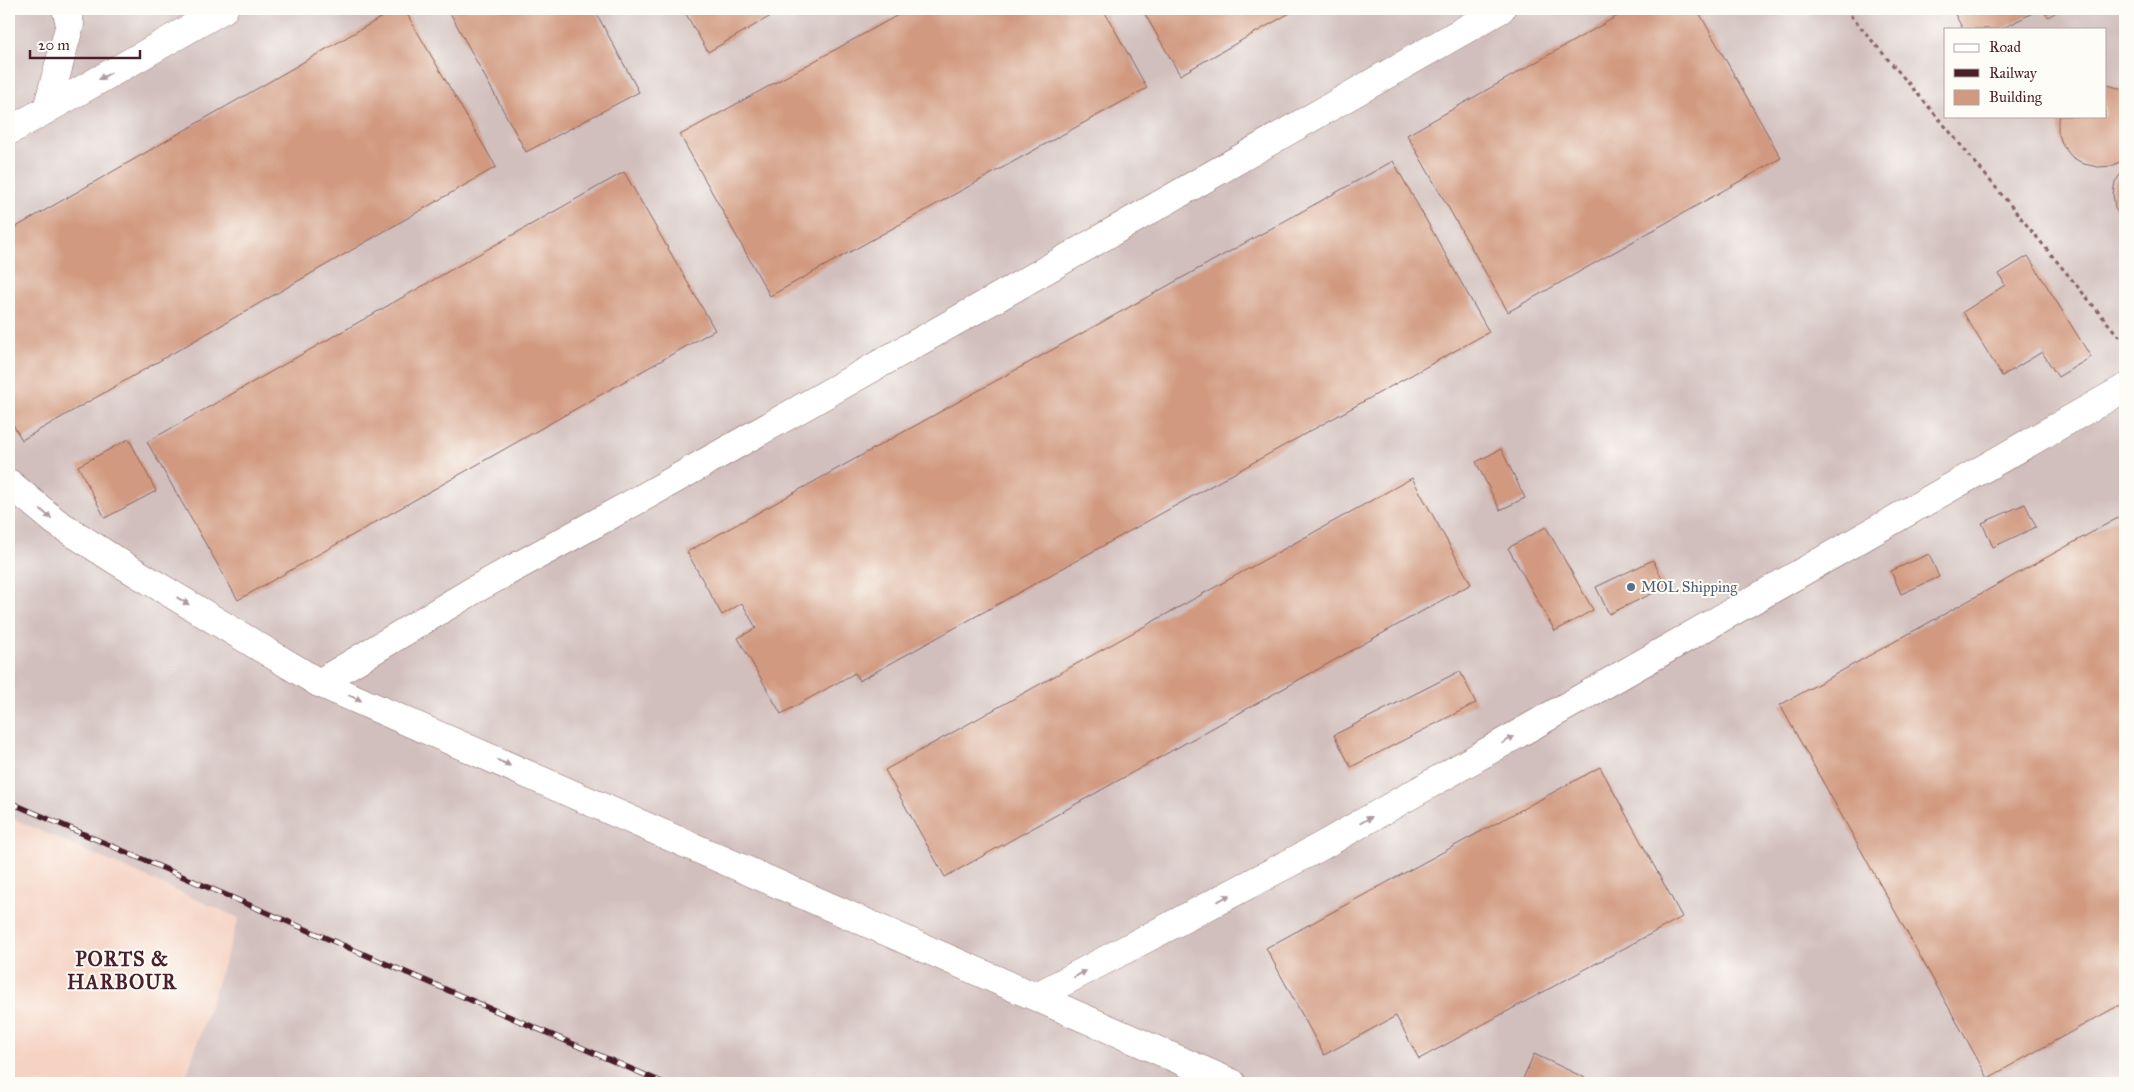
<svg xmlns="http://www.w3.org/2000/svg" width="2134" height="1092" font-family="'IM FELL Great Primer',serif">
	<rect width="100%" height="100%" fill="#fdfcf7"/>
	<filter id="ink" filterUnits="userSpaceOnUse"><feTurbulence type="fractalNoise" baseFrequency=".02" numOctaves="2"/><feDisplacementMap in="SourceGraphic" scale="10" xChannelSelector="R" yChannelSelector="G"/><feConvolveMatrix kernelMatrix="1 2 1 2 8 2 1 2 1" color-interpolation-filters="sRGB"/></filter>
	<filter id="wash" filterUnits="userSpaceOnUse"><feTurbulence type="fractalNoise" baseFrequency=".0096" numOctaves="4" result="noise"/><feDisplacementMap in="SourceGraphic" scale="20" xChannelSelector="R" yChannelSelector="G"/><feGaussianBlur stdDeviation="1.12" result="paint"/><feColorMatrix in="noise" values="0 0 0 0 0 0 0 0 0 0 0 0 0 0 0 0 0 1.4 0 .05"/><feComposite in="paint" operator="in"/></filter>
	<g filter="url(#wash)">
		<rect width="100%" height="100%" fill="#f5e1c6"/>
		<path fill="#f5d2c2" d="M 9,732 L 1138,1083 L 9,1083 Z"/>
		<path fill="#d1bfbd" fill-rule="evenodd" d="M 9,9 L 2125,9 L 2125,1083 L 184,1083 L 239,918 L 9,817 ZM 1945,29 L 2105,29 L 2105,116 L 1945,116 Z"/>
		<g id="blocks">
			<path fill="#d19a80" d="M 396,9 L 404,9 L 496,167 L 22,440 L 9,418 L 9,231 Z
				M 448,9 L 594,9 L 639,92 L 526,152 Z
				M 683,9 L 783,9 L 708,52 Z
				M 909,9 L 1103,9 L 1147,88 L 770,296 L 680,135 Z
				M 1142,9 L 1297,9 L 1180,75 Z
				M 1630,9 L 1697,9 L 1781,158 L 1508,312 L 1407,135 Z
				M 1952,9 L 2040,9 L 2002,29 L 1963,29 Z
				M 2043,9 L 2062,9 L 2048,17 Z
				M 2105,84 L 2121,89 L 2125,92 L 2125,159 L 2112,166 L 2098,167 L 2084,164 L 2072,157 L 2063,146 L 2058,132 L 2058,119 L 2059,116 L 2105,116 Z
				M 1393,161 L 1489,332 L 859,681 L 855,673 L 781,714 L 738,638 L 756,628 L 742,603 L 722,615 L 687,552 Z
				M 2125,168 L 2125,223 L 2115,208 L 2113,194 L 2115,182 Z
				M 624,172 L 715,330 L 238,600 L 147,442 Z
				M 2028,256 L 2091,357 L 2058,377 L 2042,352 L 2002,376 L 1963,312 L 2005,285 L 1999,274 Z
				M 129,439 L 156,491 L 105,518 L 78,466 Z
				M 1501,449 L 1525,498 L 1500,510 L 1476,462 Z
				M 1412,478 L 1471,584 L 945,877 L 885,770 Z
				M 2025,504 L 2036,527 L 1993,547 L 1982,523 Z
				M 2125,514 L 2125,1002 L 1988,1078 L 1780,705 Z
				M 1546,527 L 1593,610 L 1555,631 L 1508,548 Z
				M 1929,554 L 1939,577 L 1901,594 L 1891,571 Z
				M 1653,560 L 1666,587 L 1609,614 L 1596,587 Z
				M 1460,671 L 1476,703 L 1351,767 L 1334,735 Z
				M 1600,767 L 1682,917 L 1419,1059 L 1396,1016 L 1324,1055 L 1266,948 Z
				M 1534,1054 L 1596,1083 L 1521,1083 Z"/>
		</g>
	</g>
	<g filter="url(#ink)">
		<use href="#blocks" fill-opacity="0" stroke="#866361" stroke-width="1"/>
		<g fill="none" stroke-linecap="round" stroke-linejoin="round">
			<defs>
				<path id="minor" d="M 47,109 L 70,24 L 66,9
					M 319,683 L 474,590 L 649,494 L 1016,287 L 1501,9"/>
				<path id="major" d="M 9,131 L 224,9
					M 9,483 L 56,522 L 115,560 L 319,683 L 1232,1083
					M 1037,996 L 1318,848 L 2125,388"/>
			</defs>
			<use href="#minor" stroke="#866361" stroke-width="29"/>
			<use href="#major" stroke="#866361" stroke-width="29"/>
			<path stroke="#866361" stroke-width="3" stroke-dasharray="4 4" stroke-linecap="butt" d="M 1845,9 L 1945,126 L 2125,344"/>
			<use href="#minor" stroke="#fff" stroke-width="28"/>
			<use href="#major" stroke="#fff" stroke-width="28"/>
			<defs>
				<path id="rail" d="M 9,802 L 664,1083"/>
			</defs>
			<use href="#rail" stroke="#4a1f2b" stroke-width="5.5"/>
			<use href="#rail" stroke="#fdfcf7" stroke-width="4" stroke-dasharray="11" stroke-linecap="butt"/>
		</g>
		<defs><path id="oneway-solid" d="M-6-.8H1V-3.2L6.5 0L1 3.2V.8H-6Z" transform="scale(1.25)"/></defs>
		<g fill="#ae9aa0">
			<use href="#oneway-solid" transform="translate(105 76) rotate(151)"/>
			<use href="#oneway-solid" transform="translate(46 514) rotate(40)"/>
			<use href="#oneway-solid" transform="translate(183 601) rotate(31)"/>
			<use href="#oneway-solid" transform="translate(355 698) rotate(24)"/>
			<use href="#oneway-solid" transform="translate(1508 740) rotate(-30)"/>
			<use href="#oneway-solid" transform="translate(504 763) rotate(24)"/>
			<use href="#oneway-solid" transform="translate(1366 820) rotate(-30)"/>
			<use href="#oneway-solid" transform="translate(1224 898) rotate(-28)"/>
			<use href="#oneway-solid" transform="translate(1080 974) rotate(-28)"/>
		</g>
	</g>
	<circle fill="#5c6f8a" stroke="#fdfcf7" stroke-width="2" cx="1631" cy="587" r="5"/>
	<g text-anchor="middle" stroke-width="4" stroke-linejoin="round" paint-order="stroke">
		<g font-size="15" fill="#4e5e75" stroke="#fdfcf7" text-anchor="start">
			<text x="1641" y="592">MOL Shipping</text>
		</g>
		<g font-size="20" font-weight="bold" letter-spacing="1" fill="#4a1f2b" stroke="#fdfcf7">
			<text x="122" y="966">PORTS &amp;<tspan x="122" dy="23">HARBOUR</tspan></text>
		</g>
	</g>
	<rect width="2134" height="1092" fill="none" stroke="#fdfcf7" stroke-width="30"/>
	<rect x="1944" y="28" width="162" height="90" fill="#fdfcf7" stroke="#b5a4a5"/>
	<rect x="1954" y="44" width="25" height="8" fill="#ffffff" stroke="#b5a4a5"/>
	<text x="1989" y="52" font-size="15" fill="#4a1f2b">Road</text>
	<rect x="1954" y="69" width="25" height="8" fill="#4a1f2b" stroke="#b5a4a5"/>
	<text x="1989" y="78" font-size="15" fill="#4a1f2b">Railway</text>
	<rect x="1954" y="90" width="25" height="15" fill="#d19a80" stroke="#b5a4a5"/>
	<text x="1989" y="102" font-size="15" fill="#4a1f2b">Building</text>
	<path d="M30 50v8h110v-8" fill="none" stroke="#4a1f2b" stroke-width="2.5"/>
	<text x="38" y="50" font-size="15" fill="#4a1f2b" stroke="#fdfcf7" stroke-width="4" paint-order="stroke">20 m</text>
</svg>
